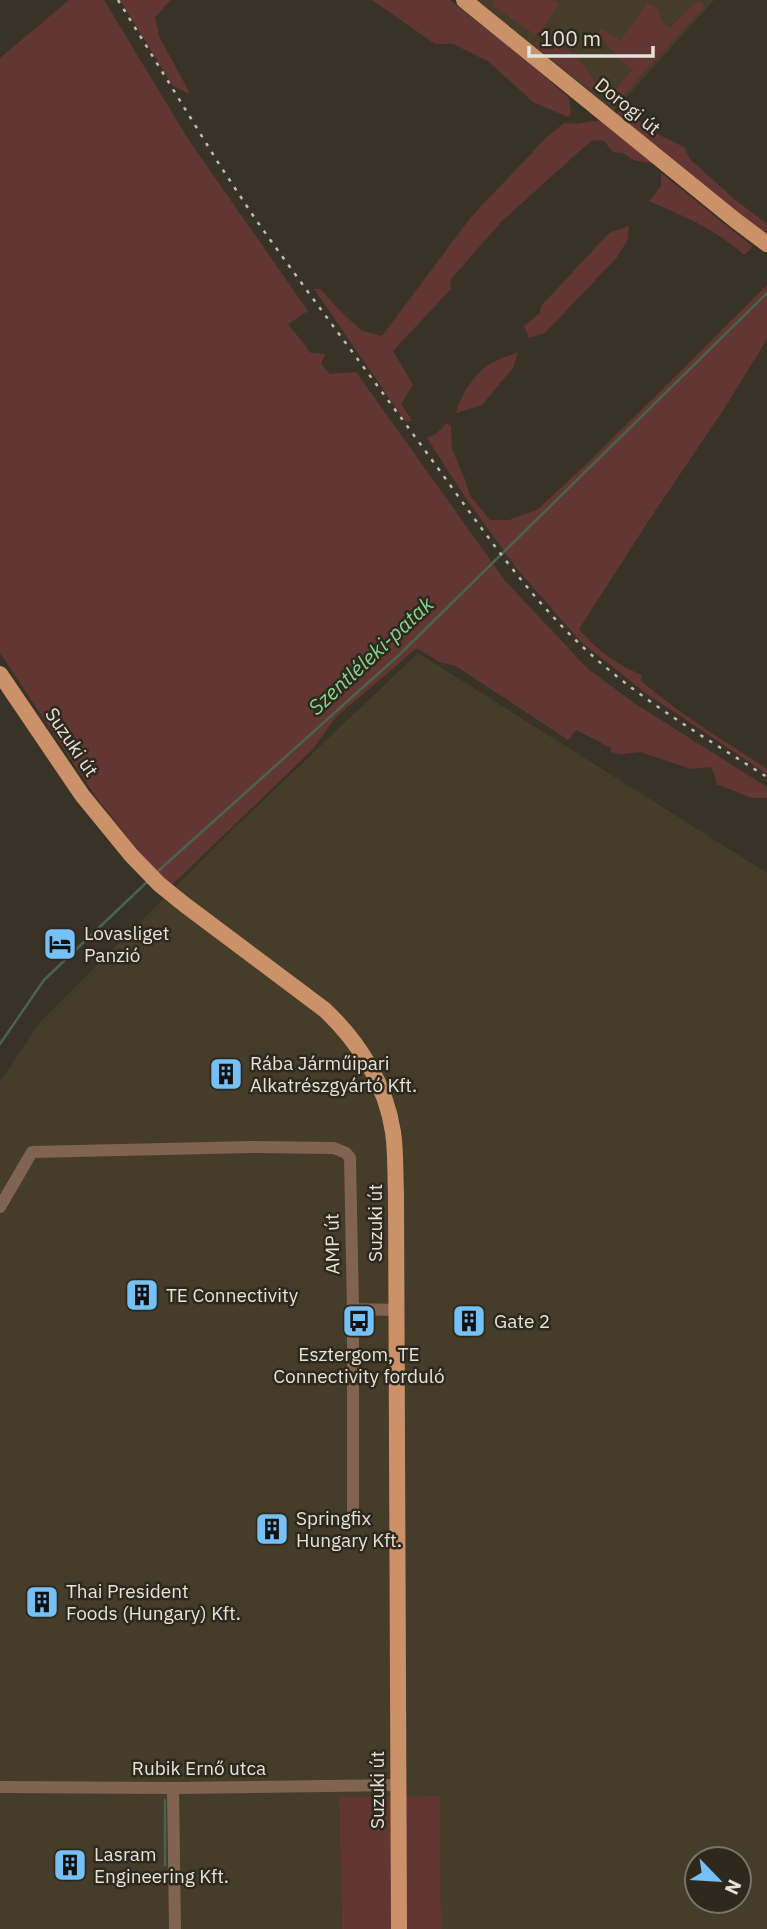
<svg xmlns="http://www.w3.org/2000/svg" width="767" height="1929" font-family="'IBM Plex Sans',sans-serif">
	<rect width="100%" height="100%" fill="#393327"/>
	<path fill="#453c29" fill-rule="evenodd" d="M 475,0 L 714,0 L 613,112 Z
		M 418,653 L 767,873 L 767,1929 L 441,1929 L 440,1796 L 339,1798 L 342,1929 L 0,1929 L 0,1082 L 40,1022 L 234,828 ZM 697,1859 L 739,1859 L 739,1901 L 697,1901 Z"/>
	<path fill="#623733" d="M 69,0 L 104,0 L 190,142 L 308,311 L 288,324 L 311,353 L 325,354 L 321,364 L 330,374 L 356,372 L 506,582 L 588,669 L 634,703 L 767,787 L 767,798 L 752,798 L 716,784 L 716,779 L 711,767 L 691,769 L 641,752 L 621,754 L 611,752 L 611,748 L 576,730 L 568,740 L 456,666 L 439,662 L 417,648 L 336,717 L 312,750 L 172,885 L 150,866 L 96,797 L 0,653 L 0,58 Z
		M 120,0 L 171,0 L 155,17 L 159,36 L 190,94 L 173,86 Z
		M 372,0 L 450,0 L 534,67 L 569,98 L 571,113 L 568,117 L 533,102 L 489,62 L 453,44 L 435,44 Z
		M 493,0 L 551,0 L 559,3 L 542,31 L 534,34 L 492,5 Z
		M 701,1 L 704,7 L 615,104 L 610,103 L 608,98 L 632,70 L 596,35 L 602,28 L 620,41 L 647,3 L 658,9 L 662,22 L 670,28 L 694,3 Z
		M 534,42 C 571,41 579,59 598,86 L 592,91 L 541,51 Z
		M 627,100 L 630,112 L 647,129 L 684,147 L 690,159 L 734,199 L 767,224 L 767,239 L 616,115 Z
		M 591,121 L 601,121 L 655,164 L 633,160 L 623,153 L 613,152 L 604,141 L 592,140 L 503,220 L 450,280 L 451,289 L 393,351 L 413,385 L 401,404 L 412,421 L 405,421 L 314,289 L 321,289 L 335,306 L 362,331 L 382,336 L 471,217 L 546,138 L 564,123 L 578,124 Z
		M 661,173 L 753,247 L 744,255 C 716,229 683,216 649,201 L 661,186 Z
		M 629,226 L 628,239 L 618,256 L 545,333 L 529,338 L 524,326 L 540,313 L 541,306 L 609,233 Z
		M 767,285 L 767,339 L 724,409 L 649,520 L 579,629 C 596,650 617,665 642,675 L 641,681 C 680,714 724,741 767,769 L 767,774 L 647,694 L 581,642 L 517,569 L 465,497 L 427,438 L 436,434 L 447,423 L 451,426 L 452,449 L 464,477 L 470,496 L 490,520 L 509,520 L 537,510 L 594,457 Z
		M 518,352 L 513,368 L 482,405 L 456,413 C 460,397 473,376 487,366 C 496,360 508,356 518,352 Z
		M 440,1796 L 441,1929 L 342,1929 L 339,1797 Z"/>
	<g fill="none" stroke-linecap="round" stroke-linejoin="round">
		<path stroke="#4a634e" stroke-width="2.5" d="M 157,872 L 399,655 L 767,293
			M 0,1044 L 44,980 L 148,881
			M 165,1800 L 165,1865"/>
		<path stroke="#806451" stroke-width="12" d="M 0,1207 L 32,1152 L 252,1147 L 334,1148 L 346,1153 L 350,1158 L 353,1309 L 353,1517
			M 353,1309 L 396,1310
			M 0,1787 L 173,1788 L 398,1785
			M 173,1788 L 175,1929"/>
		<path stroke="#cb9269" stroke-width="16" d="M 464,0 L 735,220 L 767,244
			M 0,674 L 82,795 L 131,855 L 159,884 L 185,905 L 325,1010 C 359,1042 386,1085 393,1132 C 396,1152 395,1173 396,1193 L 399,1929"/>
		<path stroke="#c0bcb4" stroke-width="2.5" stroke-dasharray="3.5 7" stroke-linecap="butt" d="M 118,0 L 219,164 L 254,217 C 312,299 373,379 432,460 C 480,526 526,594 585,649 C 640,700 704,737 767,777"/>
	</g>
	<defs>
		<symbol id="hotel-square" viewBox="-11 -11 22 22"><rect x="-9" y="-9" width="18" height="18" rx="4" fill="#75c0f6" stroke="#2f291d"/><path d="M-6-4.5h1.5V1H6V5H4.5V3h-9V5H-6ZM-4 0a1.8 1.8 0 1 1 3.6 0ZM.5 0V-2.5h3Q6-2.5 6 0Z" fill="#111"/></symbol>
		<symbol id="building-square" viewBox="-11 -11 22 22"><rect x="-9" y="-9" width="18" height="18" rx="4" fill="#75c0f6" stroke="#2f291d"/><path d="M-4-6H4V6H1V3H-1V6H-4ZM-2.5-4.3h1.7v1.8h-1.7ZM.8-4.3h1.7v1.8H.8ZM-2.5-1h1.7V.8h-1.7ZM.8-1h1.7V.8H.8Z" fill="#111"/></symbol>
		<symbol id="bus-square" viewBox="-11 -11 22 22"><rect x="-9" y="-9" width="18" height="18" rx="4" fill="#75c0f6" stroke="#2f291d"/><path d="M-5-6H5V4H4V6H2V4H-2V6H-4V4H-5ZM-3.5-4V0h7V-4ZM-3.5 1.2v1.5H-2V1.2ZM2 1.2v1.5H3.5V1.2Z" fill="#111"/></symbol>
	</defs>
	<g fill-rule="evenodd">
		<use href="#hotel-square" x="41" y="925" width="38" height="38"/>
		<use href="#building-square" x="207" y="1055" width="38" height="38"/>
		<use href="#building-square" x="123" y="1276" width="38" height="38"/>
		<use href="#bus-square" x="340" y="1302" width="38" height="38"/>
		<use href="#building-square" x="450" y="1302" width="38" height="38"/>
		<use href="#building-square" x="253" y="1510" width="38" height="38"/>
		<use href="#building-square" x="23" y="1583" width="38" height="38"/>
		<use href="#building-square" x="51" y="1846" width="38" height="38"/>
	</g>
	<g text-anchor="middle" stroke-width="5" stroke-linejoin="round" paint-order="stroke">
		<g font-size="19" fill="#e5e2da" stroke="#2f291d">
			<text transform="translate(628 106) rotate(39)" y="7">Dorogi út</text>
			<text transform="translate(72 742) rotate(56)" y="7">Suzuki út</text>
			<text transform="translate(375 1223) rotate(-90)" y="7">Suzuki út</text>
			<text transform="translate(332 1244) rotate(-91)" y="7">AMP út</text>
			<text x="199" y="1775">Rubik Ernő utca</text>
			<text transform="translate(377 1790) rotate(-90)" y="7">Suzuki út</text>
		</g>
		<g font-size="19" fill="#e5e2da" stroke="#2f291d" text-anchor="start">
			<text x="84" y="940">Lovasliget<tspan x="84" dy="22">Panzió</tspan></text>
			<text x="250" y="1070">Rába Járműipari<tspan x="250" dy="22">Alkatrészgyártó Kft.</tspan></text>
			<text x="166" y="1302">TE Connectivity</text>
			<text x="494" y="1328">Gate 2</text>
			<text x="359" y="1361" text-anchor="middle">Esztergom, TE<tspan x="359" dy="22">Connectivity forduló</tspan></text>
			<text x="296" y="1525">Springfix<tspan x="296" dy="22">Hungary Kft.</tspan></text>
			<text x="66" y="1598">Thai President<tspan x="66" dy="22">Foods (Hungary) Kft.</tspan></text>
			<text x="94" y="1861">Lasram<tspan x="94" dy="22">Engineering Kft.</tspan></text>
		</g>
		<g font-size="21" font-style="italic" fill="#7ed88f" stroke="#2f291d">
			<text transform="translate(371 656) rotate(-43)" y="7">Szentléleki-patak</text>
		</g>
	</g>
	<g transform="translate(718 1880) rotate(115)"><circle r="33" fill="#2f291d" stroke="#787369" stroke-width="2"/>
	<path d="M0-5L12 26L0 18L-12 26Z" fill="#75c0f6"/>
	<text y="-10" font-size="19" font-weight="bold" text-anchor="middle" fill="#e5e2da">N</text>
	</g>
	<path d="M529 46v10h124v-10" fill="none" stroke="#e5e2da" stroke-width="3.5"/>
	<text x="540" y="46" font-size="21" fill="#e5e2da" stroke="#2f291d" stroke-width="5" paint-order="stroke">100 m</text>
</svg>
